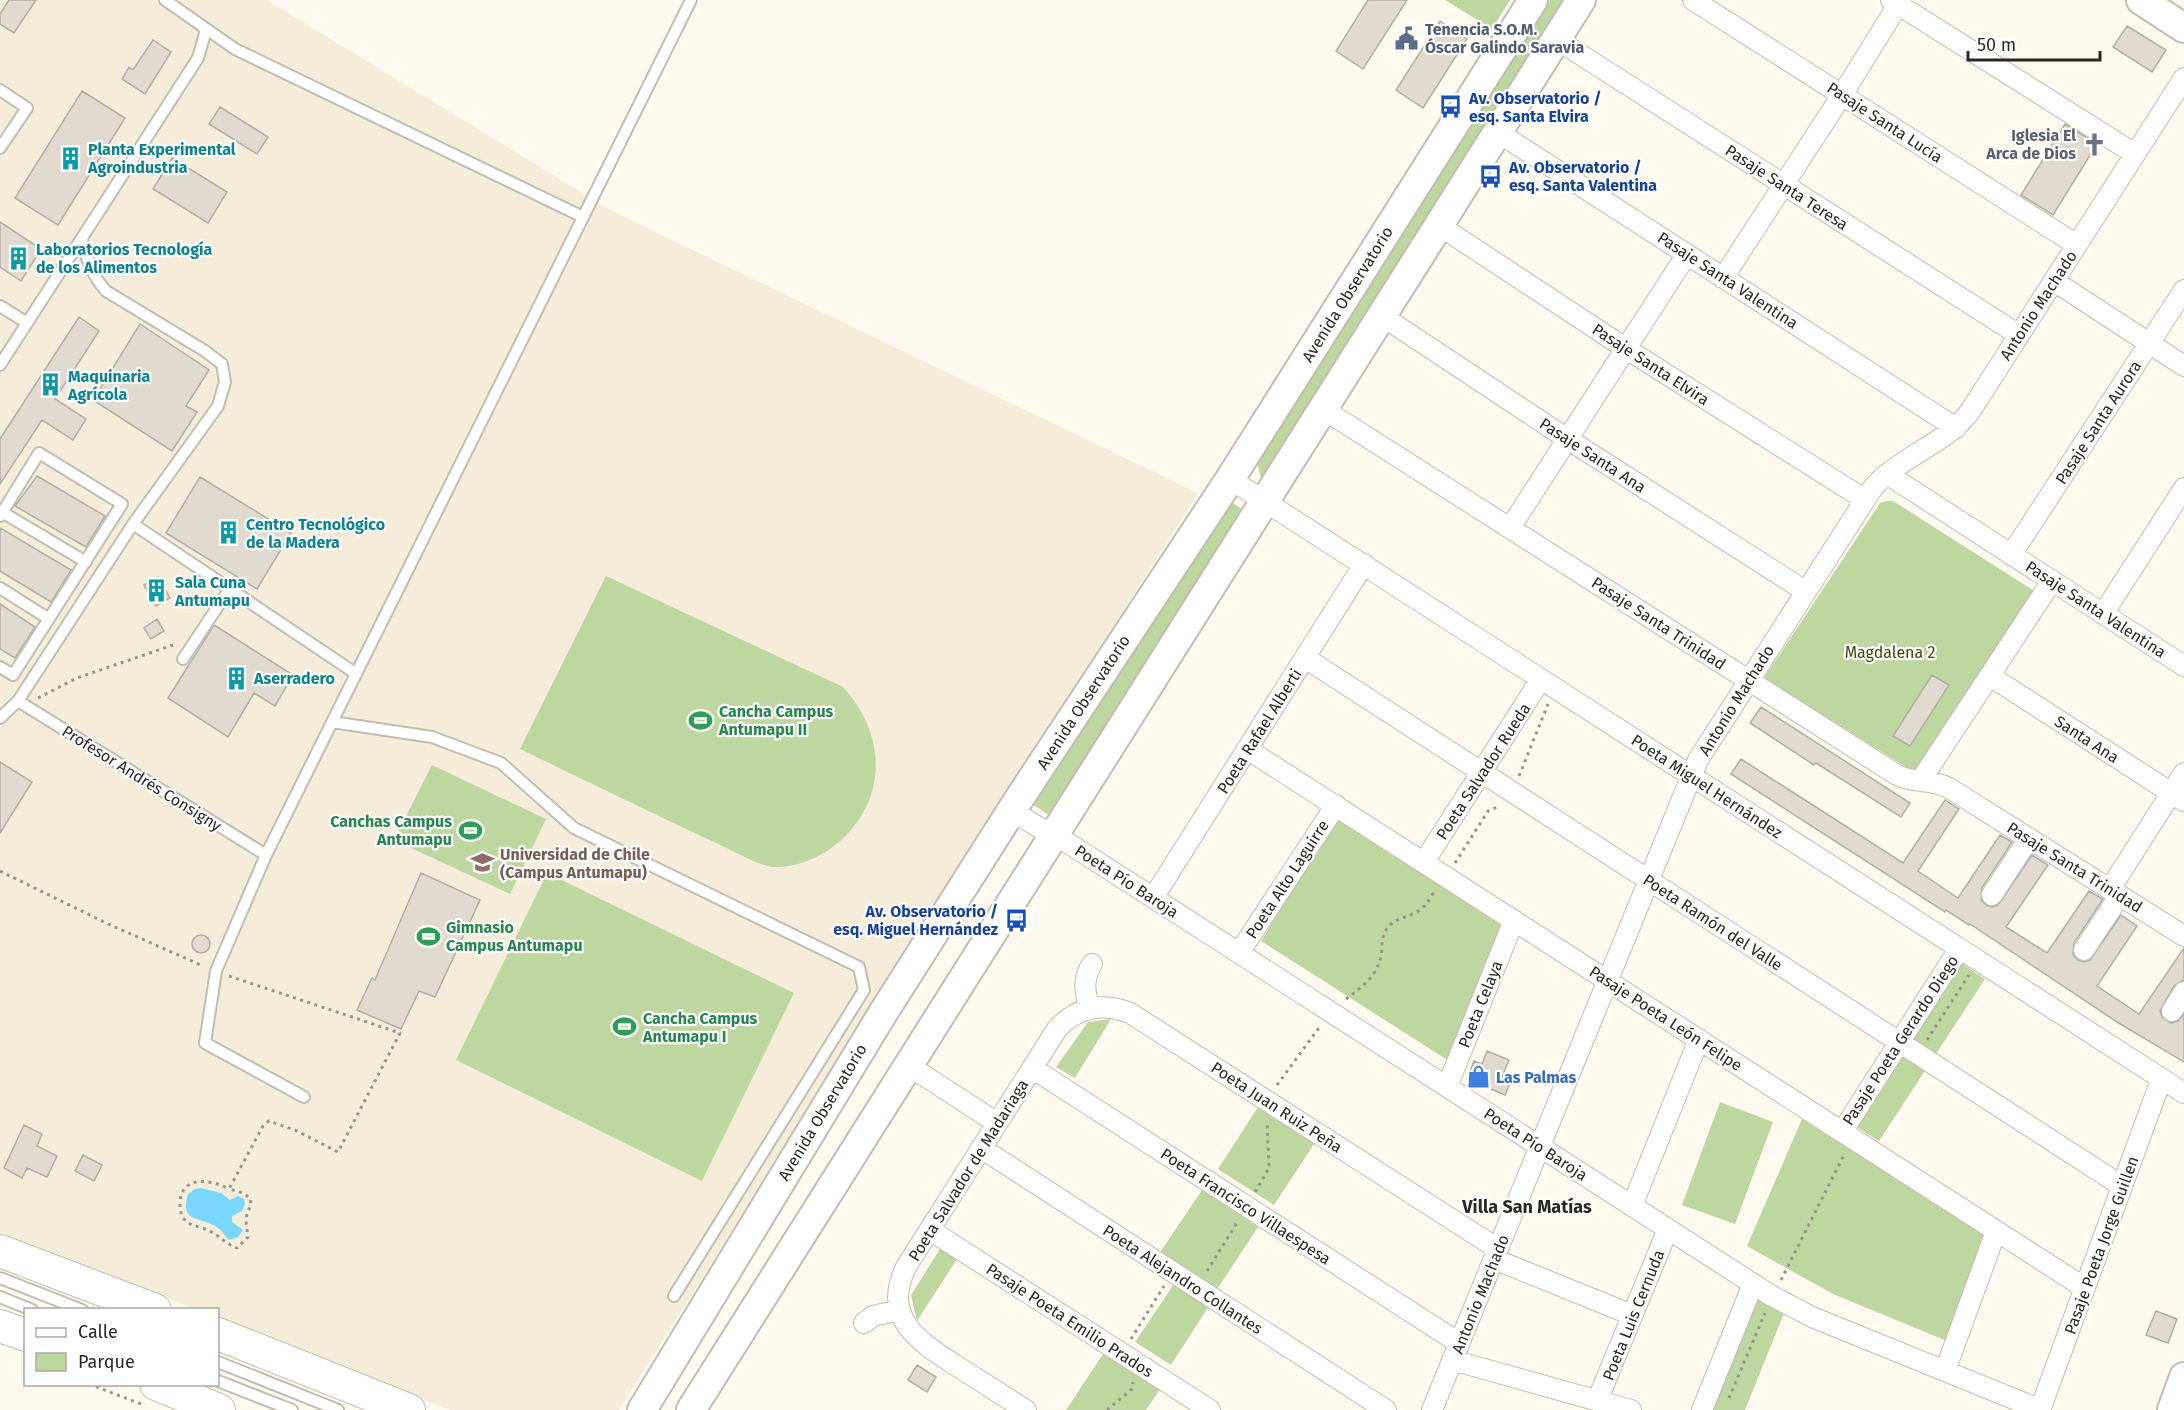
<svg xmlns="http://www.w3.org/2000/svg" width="2184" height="1410" font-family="'Fira Sans',sans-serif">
	<rect width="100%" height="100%" fill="#fff9ef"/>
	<path fill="#f5ecda" d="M 0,0 L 267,0 L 612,211 L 1198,493 L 619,1410 L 450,1410 L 218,1319 L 218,1310 L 194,1309 L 0,1233 Z"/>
	<path fill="#bed69f" d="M 1445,0 L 1510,0 L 1492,29 Z
		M 1550,0 L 1572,0 L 1268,476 L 1261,478 L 1255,455 L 1376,270 L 1427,196 Z
		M 1220,494 L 1246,512 L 1055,819 L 1023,798 Z
		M 1887,501 L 1893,501 L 2036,592 L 1917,774 L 1764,678 L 1880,503 Z
		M 606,576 L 843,687 C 869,716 883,753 872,792 C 859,834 818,868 773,867 C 762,867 730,849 718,844 C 652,813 586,781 520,749 Z
		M 432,765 L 546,819 L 510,894 L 394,840 Z
		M 1336,817 L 1505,924 L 1449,1061 L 1261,941 Z
		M 547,873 L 794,993 L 702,1181 L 456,1060 Z
		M 1961,963 L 1985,979 L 1879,1141 L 1855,1126 Z
		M 1111,1019 L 1075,1078 L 1056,1067 L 1088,1022 Z
		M 1720,1102 L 1773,1122 L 1735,1224 L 1682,1205 Z
		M 1260,1104 L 1316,1141 L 1274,1205 L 1218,1169 Z
		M 1802,1119 L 1987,1236 L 1947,1341 L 1833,1294 L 1747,1246 Z
		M 1202,1190 L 1258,1227 L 1216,1291 L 1159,1254 Z
		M 942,1246 L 959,1256 L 917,1321 L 911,1295 Z
		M 1174,1284 L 1209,1306 L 1171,1365 L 1135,1342 Z
		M 1758,1296 L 1784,1313 L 1745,1410 L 1711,1410 Z
		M 1107,1348 L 1163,1385 L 1146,1410 L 1066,1410 Z"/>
	<path fill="#7ad6fc" d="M 201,1188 L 221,1193 L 230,1200 L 238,1196 L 244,1199 L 245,1204 L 242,1211 L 232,1216 L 232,1222 L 243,1230 L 238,1237 L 229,1240 C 224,1235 221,1229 215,1226 C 197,1216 180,1222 188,1194 L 195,1189 Z"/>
	<path fill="#e0dad0" stroke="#b3aea3" stroke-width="1.5" d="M 9,0 L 36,0 L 14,33 L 0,24 L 0,14 Z
		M 1368,0 L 1407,0 L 1363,69 L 1336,51 Z
		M 1440,21 L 1467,39 L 1423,108 L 1396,90 Z
		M 2127,26 L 2166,50 L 2152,72 L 2113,47 Z
		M 153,40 L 171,52 L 145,94 L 122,79 L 129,67 L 133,70 Z
		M 82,91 L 125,118 L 58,225 L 15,198 Z
		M 220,107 L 268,137 L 257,154 L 209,124 Z
		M 2065,124 L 2097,144 L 2053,215 L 2021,195 Z
		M 172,158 L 227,192 L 208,223 L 153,189 Z
		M 0,222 L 41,249 L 21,281 L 0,267 Z
		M 79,317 L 99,331 L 55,399 L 86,419 L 73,440 L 42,420 L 0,484 L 0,439 Z
		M 140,324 L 209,370 L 186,406 L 197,412 L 172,451 L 93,400 Z
		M 37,476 L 105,516 L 86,547 L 15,506 Z
		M 200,477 L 291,533 L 257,589 L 166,533 Z
		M 0,528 L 71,570 L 51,602 L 0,571 Z
		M 158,577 L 170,598 L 156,606 L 144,585 Z
		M 0,604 L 35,627 L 15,658 L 0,649 Z
		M 157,619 L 164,631 L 151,639 L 144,628 Z
		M 214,625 L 293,675 L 275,706 L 254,693 L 228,737 L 168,698 Z
		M 1932,675 L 1949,685 L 1910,746 L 1893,736 Z
		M 1761,707 L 1910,803 L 1901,817 L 1816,763 L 1814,765 L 1750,723 Z
		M 1741,759 L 1903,863 L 1945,800 L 1948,802 L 1959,809 L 1918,871 L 1958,898 L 2000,835 L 2012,842 L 1982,888 L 1981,900 L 1986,905 L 1992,907 L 1998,905 L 2032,855 L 2048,865 L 2006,927 L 2047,953 L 2089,891 L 2094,894 L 2103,899 L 2074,943 L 2073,955 L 2078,960 L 2084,962 L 2090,960 L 2121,915 L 2137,926 L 2097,986 L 2139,1014 L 2184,948 L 2184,980 L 2174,986 L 2160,1011 L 2162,1017 L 2171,1023 L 2178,1021 L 2184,1014 L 2184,1062 L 2117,1022 L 1970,924 L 1969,925 L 1946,910 L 1945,912 L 1731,774 Z
		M 0,762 L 32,782 L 0,833 Z
		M 421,873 L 480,900 L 435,997 L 419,991 L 401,1029 L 357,1010 L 372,978 L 375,980 Z
		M192 944a9 9 0 1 1 18 0a9 9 0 1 1-18 0Z
		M 1487,1051 L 1509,1060 L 1502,1077 L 1511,1081 L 1505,1095 L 1467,1079 L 1474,1061 L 1482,1064 Z
		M 24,1125 L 42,1134 L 37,1146 L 57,1156 L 47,1177 L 27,1168 L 22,1178 L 4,1168 Z
		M 83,1155 L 102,1165 L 94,1181 L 75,1171 Z
		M 2156,1311 L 2177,1319 L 2168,1343 L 2146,1335 Z
		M 917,1365 L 936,1377 L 927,1392 L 908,1380 Z"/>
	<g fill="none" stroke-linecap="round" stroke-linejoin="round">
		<defs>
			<path id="lane" d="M 165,0 L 235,49 L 583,217
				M 0,90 L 27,108 L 0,148
				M 0,306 L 27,323
				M 0,365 L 198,58 L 206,30 L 201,25
				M 2,512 L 86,562
				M 0,516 L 39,453 L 122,504 L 13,675 L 0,667
				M 133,524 L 355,673
				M 0,588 L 49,619
				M 183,659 L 230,588
				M 18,701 L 266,855
				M 0,718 L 18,701 L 133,524 L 218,406 L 225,382 L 222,364 L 205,351 L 106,291 C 92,275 87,260 82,240
				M 332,722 L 432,737 L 501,763 L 574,828 L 859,967 L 864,990 L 674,1296
				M 304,1097 L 205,1043 L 216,971 L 266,855 L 691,0
				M 0,1278 L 82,1310
				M 0,1297 L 32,1310
				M 218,1362 L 338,1410
				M 218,1381 L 292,1410"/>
			<path id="street" d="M 1693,0 L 2077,245
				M 1891,0 L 2135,154
				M 1556,39 L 2019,335
				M 1499,133 L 1956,428
				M 1440,226 L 1625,348 L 1864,499
				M 1723,278 L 1842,95 L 1901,0
				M 2054,281 L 2184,366
				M 1382,316 L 1566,438 L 1805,591
				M 1323,409 L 1897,775 C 1914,784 1930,778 1949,788 L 2184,936
				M 1887,474 L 2184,666
				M 1230,479 L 2184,1093
				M 1510,528 L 1687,254
				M 2011,555 L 2184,290
				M 2103,614 L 2184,488
				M 1305,658 L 2122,1186
				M 1990,676 L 2184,801
				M 1247,749 L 2085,1288
				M 1921,780 L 2052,581
				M 1012,811 L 1040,828 L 1054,834 L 1772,1296 L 1812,1317 L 2041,1410
				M 1424,862 L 1541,679
				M 2110,889 L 2184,773
				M 1992,895 L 2029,838
				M 1153,898 L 1364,564
				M 2084,950 L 2120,895
				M 1239,953 L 1336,805
				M 1089,1008 C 1085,991 1082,980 1092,964
				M 2172,1011 L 2184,992
				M 908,1065 L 997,1123
				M 1032,1068 L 1459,1343
				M 1447,1087 L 1514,920
				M 1842,1132 L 1959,949
				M 981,1148 L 1386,1410
				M 1632,1206 L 1699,1039
				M 930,1230 L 1210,1410
				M 1494,1259 L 1632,1315
				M 864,1323 L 873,1316 L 900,1310
				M 1452,1360 L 1631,1410
				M 1945,1371 L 1996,1231
				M 1597,1401 L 1668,1229
				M 1026,1410 C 1005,1397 984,1383 963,1370 C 923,1344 880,1321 906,1267 L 1057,1029 C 1077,1007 1102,1002 1130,1013 L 1498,1249
				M 1432,1410 L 1698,760 L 1872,489 C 1899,456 1946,445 1971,410 L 2184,78
				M 1702,1410 L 1753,1284
				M 2040,1410 L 2161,1080"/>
			<path id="secondary" d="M 2141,0 L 2184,28
				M 642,1410 L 883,1013 L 1017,802 L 1230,479 L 1533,0
				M 691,1410 L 1581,0
				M 2172,1410 L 2184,1377"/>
			<path id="primary" d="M 0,1251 L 155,1310
				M 0,1326 L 26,1335
				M 218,1334 L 409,1410
				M 156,1384 L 219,1410"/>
		</defs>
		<use href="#lane" stroke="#c2bdb3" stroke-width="14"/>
		<use href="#street" stroke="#c2bdb3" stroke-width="22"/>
		<use href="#secondary" stroke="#c2bdb3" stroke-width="32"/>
		<use href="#primary" stroke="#c2bdb3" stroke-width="34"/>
		<path stroke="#98948d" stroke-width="3" stroke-dasharray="3 4.5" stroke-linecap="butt" d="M 38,698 L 77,678 L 176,644
			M 1519,776 L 1548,704
			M 1455,863 L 1488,811 L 1500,806
			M 0,871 L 106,923 L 203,966
			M 229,976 L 400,1033 L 338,1152 L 297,1131 L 269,1121 L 263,1126 L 229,1189 L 243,1193 L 250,1198 L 251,1205 L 247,1213 L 246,1221 L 248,1237 L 237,1248 C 225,1244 217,1233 205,1229 C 197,1226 190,1226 184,1219 C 180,1213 180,1208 180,1201 C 183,1174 213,1180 229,1189
			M 1346,999 C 1362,987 1376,977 1381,957 C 1383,946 1380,936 1389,926 C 1397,917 1412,917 1421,909 C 1427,905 1431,896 1435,891
			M 1927,1040 L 1969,975
			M 1277,1085 L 1321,1025
			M 1255,1192 L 1269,1168 L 1267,1121
			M 1207,1271 L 1238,1221
			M 1781,1280 L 1844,1155
			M 1131,1339 L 1164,1286
			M 89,1384 L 141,1404
			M 1729,1398 L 1765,1313
			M 1107,1410 L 1132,1389 L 1133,1382"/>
		<use href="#lane" stroke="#fff" stroke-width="10"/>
		<use href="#street" stroke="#fff" stroke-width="20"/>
		<use href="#secondary" stroke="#fff" stroke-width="28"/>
		<use href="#primary" stroke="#fff" stroke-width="32"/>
	</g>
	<defs>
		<symbol id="civic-bare" viewBox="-9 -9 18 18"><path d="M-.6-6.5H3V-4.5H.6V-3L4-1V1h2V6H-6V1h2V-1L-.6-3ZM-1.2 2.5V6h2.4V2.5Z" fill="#5c6f8a" stroke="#fff" stroke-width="2.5" paint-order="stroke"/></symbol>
		<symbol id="bus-bare" viewBox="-9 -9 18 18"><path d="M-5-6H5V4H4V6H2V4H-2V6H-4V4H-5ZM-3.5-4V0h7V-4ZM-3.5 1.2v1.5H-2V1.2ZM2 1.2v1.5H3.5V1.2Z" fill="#1a4fb4" stroke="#fff" stroke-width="2.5" paint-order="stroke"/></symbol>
		<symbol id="church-bare" viewBox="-9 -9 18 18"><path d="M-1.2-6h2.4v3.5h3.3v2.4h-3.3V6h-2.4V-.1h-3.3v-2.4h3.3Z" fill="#6b7280" stroke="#fff" stroke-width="2.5" paint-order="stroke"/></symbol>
		<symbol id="building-bare" viewBox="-9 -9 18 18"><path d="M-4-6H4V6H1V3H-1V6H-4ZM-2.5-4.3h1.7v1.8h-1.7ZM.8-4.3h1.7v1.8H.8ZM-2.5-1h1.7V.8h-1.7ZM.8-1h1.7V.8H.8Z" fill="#0f9aa8" stroke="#fff" stroke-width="2.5" paint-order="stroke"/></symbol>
		<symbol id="stadium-bare" viewBox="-9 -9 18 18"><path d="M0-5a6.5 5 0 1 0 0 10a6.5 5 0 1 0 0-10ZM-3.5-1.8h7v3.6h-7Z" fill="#2e9e5b" stroke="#fff" stroke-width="2.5" paint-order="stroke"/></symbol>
		<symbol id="university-bare" viewBox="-9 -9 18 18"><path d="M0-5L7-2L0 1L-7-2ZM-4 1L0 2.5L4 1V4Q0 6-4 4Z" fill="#8d6e63" stroke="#fff" stroke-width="2.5" paint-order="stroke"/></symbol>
		<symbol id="shop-bare" viewBox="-9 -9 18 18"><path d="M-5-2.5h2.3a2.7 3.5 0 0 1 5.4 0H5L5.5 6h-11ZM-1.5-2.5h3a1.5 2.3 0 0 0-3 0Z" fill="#3f7fe0" stroke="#fff" stroke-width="2.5" paint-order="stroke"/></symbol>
	</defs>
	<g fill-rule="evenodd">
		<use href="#civic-bare" x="1390" y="22" width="33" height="33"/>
		<use href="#bus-bare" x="1434" y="90" width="33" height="33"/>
		<use href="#church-bare" x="2078" y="128" width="33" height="33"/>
		<use href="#building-bare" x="54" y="142" width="33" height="33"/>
		<use href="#bus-bare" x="1474" y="160" width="33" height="33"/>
		<use href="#building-bare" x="2" y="242" width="33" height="33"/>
		<use href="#building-bare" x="34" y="368" width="33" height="33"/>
		<use href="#building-bare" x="212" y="516" width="33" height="33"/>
		<use href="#building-bare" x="140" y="574" width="33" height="33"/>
		<use href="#building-bare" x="220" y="662" width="33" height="33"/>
		<use href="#stadium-bare" x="684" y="704" width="33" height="33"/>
		<use href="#stadium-bare" x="454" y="814" width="33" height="33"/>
		<use href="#university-bare" x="466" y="846" width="33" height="33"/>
		<use href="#bus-bare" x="1000" y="904" width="33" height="33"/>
		<use href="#stadium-bare" x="412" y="920" width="33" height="33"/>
		<use href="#stadium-bare" x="608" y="1010" width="33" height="33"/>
		<use href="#shop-bare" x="1462" y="1060" width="33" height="33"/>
	</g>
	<g text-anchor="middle" stroke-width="4.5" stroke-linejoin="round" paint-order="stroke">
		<g font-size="16" font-weight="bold" fill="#4e5e75" stroke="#fff" text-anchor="start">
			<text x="1425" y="35">Tenencia S.O.M.<tspan x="1425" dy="18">Óscar Galindo Saravia</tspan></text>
		</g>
		<g font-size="16" font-weight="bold" fill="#164399" stroke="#fff" text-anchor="start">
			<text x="1469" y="104">Av. Observatorio /<tspan x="1469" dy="18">esq. Santa Elvira</tspan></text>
			<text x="1509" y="173">Av. Observatorio /<tspan x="1509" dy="18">esq. Santa Valentina</tspan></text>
			<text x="998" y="917" text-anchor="end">Av. Observatorio /<tspan x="998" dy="18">esq. Miguel Hernández</tspan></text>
		</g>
		<g font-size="16" fill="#2a2824" stroke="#fff">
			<text transform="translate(1885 122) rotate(33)" y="6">Pasaje Santa Lucía</text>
			<text transform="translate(1787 187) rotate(33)" y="6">Pasaje Santa Teresa</text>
			<text transform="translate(1728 280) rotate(33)" y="6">Pasaje Santa Valentina</text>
			<text transform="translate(1347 294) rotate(-58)" y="6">Avenida Observatorio</text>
			<text transform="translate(2038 305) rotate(-57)" y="6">Antonio Machado</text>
			<text transform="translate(1651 364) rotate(33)" y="6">Pasaje Santa Elvira</text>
			<text transform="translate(2098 422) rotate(-57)" y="6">Pasaje Santa Aurora</text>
			<text transform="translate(1593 455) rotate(33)" y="6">Pasaje Santa Ana</text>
			<text transform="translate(2096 609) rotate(33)" y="6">Pasaje Santa Valentina</text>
			<text transform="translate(1659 623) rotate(33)" y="6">Pasaje Santa Trinidad</text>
			<text transform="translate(1736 700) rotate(-58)" y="6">Antonio Machado</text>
			<text transform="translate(1083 702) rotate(-57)" y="6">Avenida Observatorio</text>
			<text transform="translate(1259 731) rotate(-58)" y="6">Poeta Rafael Alberti</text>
			<text transform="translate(2087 739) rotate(33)" y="6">Santa Ana</text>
			<text transform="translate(1483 771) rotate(-57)" y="6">Poeta Salvador Rueda</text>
			<text transform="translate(142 778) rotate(32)" y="6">Profesor Andrés Consigny</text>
			<text transform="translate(1707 786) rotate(33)" y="6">Poeta Miguel Hernández</text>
			<text transform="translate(2075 867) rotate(32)" y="6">Pasaje Santa Trinidad</text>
			<text transform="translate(1287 879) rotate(-57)" y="6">Poeta Alto Laguirre</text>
			<text transform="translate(1127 881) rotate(33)" y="6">Poeta Pío Baroja</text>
			<text transform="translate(1713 922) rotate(33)" y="6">Poeta Ramón del Valle</text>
			<text transform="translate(1480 1004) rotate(-68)" y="6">Poeta Celaya</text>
			<text transform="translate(1666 1018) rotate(33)" y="6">Pasaje Poeta León Felipe</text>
			<text transform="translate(1900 1040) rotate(-57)" y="6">Pasaje Poeta Gerardo Diego</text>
			<text transform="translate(1277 1107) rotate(33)" y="6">Poeta Juan Ruiz Peña</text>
			<text transform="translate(822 1112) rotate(-59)" y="6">Avenida Observatorio</text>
			<text transform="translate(1536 1144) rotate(33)" y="6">Poeta Pío Baroja</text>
			<text transform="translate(968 1170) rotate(-58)" y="6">Poeta Salvador de Madariaga</text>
			<text transform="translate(1246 1206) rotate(33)" y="6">Poeta Francisco Villaespesa</text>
			<text transform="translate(2101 1245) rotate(-70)" y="6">Pasaje Poeta Jorge Guillen</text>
			<text transform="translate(1183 1279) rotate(33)" y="6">Poeta Alejandro Collantes</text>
			<text transform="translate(1480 1294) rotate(-68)" y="6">Antonio Machado</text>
			<text transform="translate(1633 1315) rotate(-68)" y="6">Poeta Luis Cernuda</text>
			<text transform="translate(1070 1320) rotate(33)" y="6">Pasaje Poeta Emilio Prados</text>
		</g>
		<g font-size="16" font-weight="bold" fill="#5b616d" stroke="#fff" text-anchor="end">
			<text x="2076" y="141">Iglesia El<tspan x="2076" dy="18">Arca de Dios</tspan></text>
		</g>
		<g font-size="16" font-weight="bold" fill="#0d838f" stroke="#fff" text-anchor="start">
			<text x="88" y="155">Planta Experimental<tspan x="88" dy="18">Agroindustria</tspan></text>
			<text x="36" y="255">Laboratorios Tecnología<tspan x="36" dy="18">de los Alimentos</tspan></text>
			<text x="68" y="382">Maquinaria<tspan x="68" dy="18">Agrícola</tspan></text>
			<text x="246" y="530">Centro Tecnológico<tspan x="246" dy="18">de la Madera</tspan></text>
			<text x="175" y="588">Sala Cuna<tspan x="175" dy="18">Antumapu</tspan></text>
			<text x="254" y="684">Aserradero</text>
		</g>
		<g font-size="16" fill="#364c07" stroke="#fff">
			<text x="1890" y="658">Magdalena 2</text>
		</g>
		<g font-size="16" font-weight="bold" fill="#27864d" stroke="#fff" text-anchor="start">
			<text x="719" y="717">Cancha Campus<tspan x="719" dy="18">Antumapu II</tspan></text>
			<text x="452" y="827" text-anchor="end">Canchas Campus<tspan x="452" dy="18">Antumapu</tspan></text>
			<text x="446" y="933">Gimnasio<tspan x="446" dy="18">Campus Antumapu</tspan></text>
			<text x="643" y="1024">Cancha Campus<tspan x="643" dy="18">Antumapu I</tspan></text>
		</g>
		<g font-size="16" font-weight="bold" fill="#785e54" stroke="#fff" text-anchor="start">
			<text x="500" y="860">Universidad de Chile<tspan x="500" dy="18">(Campus Antumapu)</tspan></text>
		</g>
		<g font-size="16" font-weight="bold" fill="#366cbe" stroke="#fff" text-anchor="start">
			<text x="1496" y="1083">Las Palmas</text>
		</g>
		<g font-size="18" font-weight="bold" fill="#2a2824" stroke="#fff">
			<text x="1527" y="1213">Villa San Matías</text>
		</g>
	</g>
	<rect x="24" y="1308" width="195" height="78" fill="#ffffff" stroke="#aaa9a7" stroke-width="1.5"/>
	<rect x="36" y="1328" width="30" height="9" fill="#ffffff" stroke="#aaa9a7" stroke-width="1.5"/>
	<text x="78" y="1338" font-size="18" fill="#2a2824">Calle</text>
	<rect x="36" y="1353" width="30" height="18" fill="#bed69f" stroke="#aaa9a7" stroke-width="1.5"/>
	<text x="78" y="1368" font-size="18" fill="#2a2824">Parque</text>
	<path d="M1968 51v9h132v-9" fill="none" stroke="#2a2824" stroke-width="3"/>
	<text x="1977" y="51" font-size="18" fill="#2a2824" stroke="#ffffff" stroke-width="4.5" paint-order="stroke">50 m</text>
</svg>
